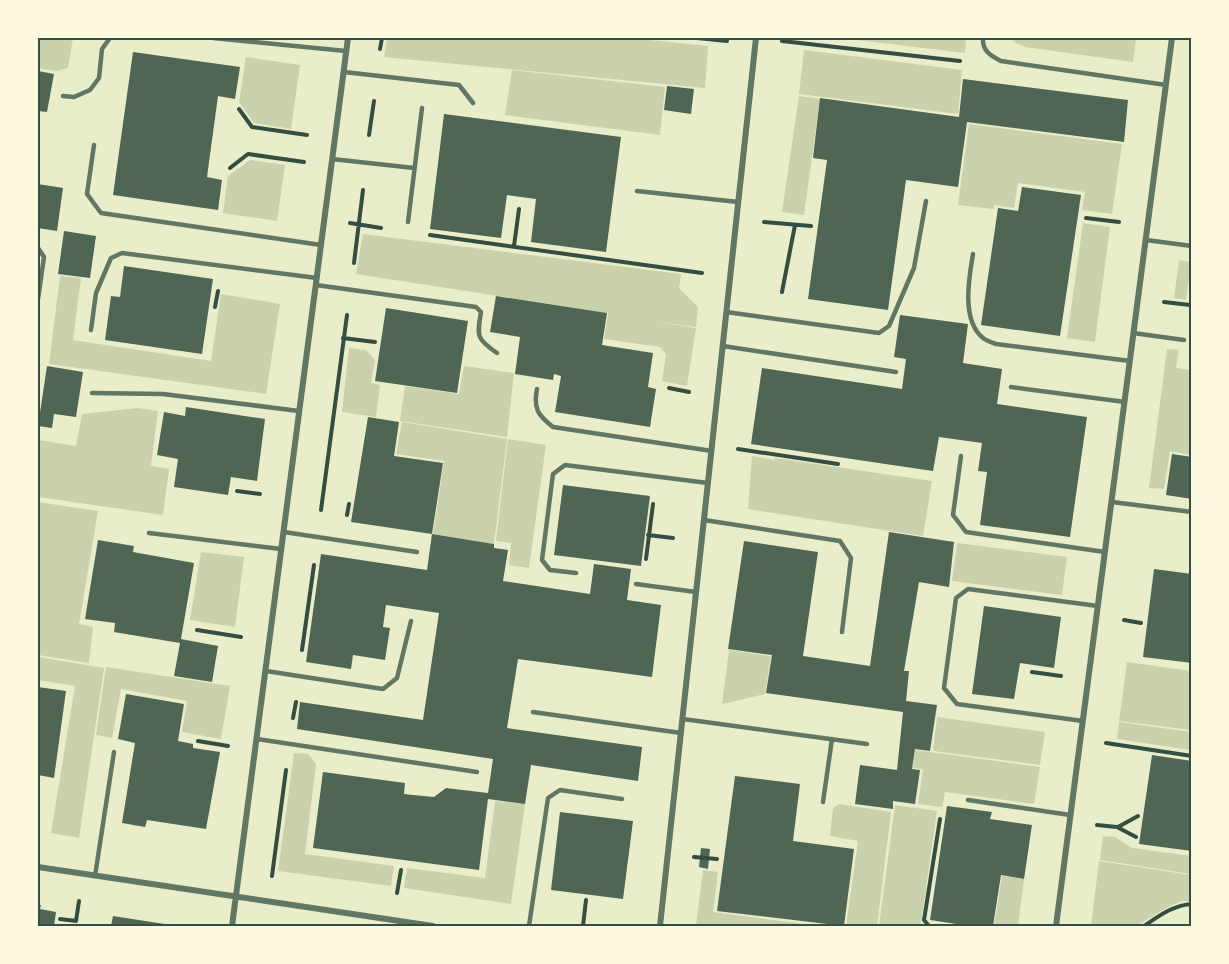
<svg xmlns="http://www.w3.org/2000/svg" width="1229" height="964" font-family="Signika,sans-serif">
	<rect width="100%" height="100%" fill="#e9edc9"/>
	<path fill="#cad2ad" d="M 38,38 L 73,38 L 68,68 L 57,71 L 38,68 Z
		M 387,38 L 630,38 L 708,46 L 705,88 L 384,57 Z
		M 841,38 L 966,38 L 965,53 Z
		M 1012,38 L 1136,38 L 1133,62 L 1025,47 L 1014,42 Z
		M 804,50 L 962,70 L 958,114 L 799,94 Z
		M 246,57 L 300,65 L 291,129 L 254,123 L 239,102 Z
		M 512,70 L 665,87 L 660,135 L 505,115 Z
		M 799,96 L 820,99 L 804,215 L 782,212 Z
		M 969,124 L 1122,144 L 1112,214 L 1082,210 L 1085,192 L 1018,183 L 1014,208 L 994,205 L 994,209 L 958,205 Z
		M 250,160 L 285,165 L 277,221 L 223,213 L 228,176 Z
		M 1083,223 L 1110,227 L 1095,342 L 1067,338 Z
		M 363,234 L 681,274 L 679,288 L 698,307 L 696,327 L 651,321 L 696,328 L 687,386 L 662,381 L 666,354 L 660,347 L 604,339 L 608,313 L 356,274 Z
		M 1179,260 L 1191,262 L 1191,284 L 1188,284 L 1186,300 L 1174,298 Z
		M 60,276 L 81,278 L 73,340 L 211,361 L 221,294 L 280,304 L 266,394 L 49,364 Z
		M 349,348 L 366,350 L 375,360 L 371,383 L 380,385 L 376,417 L 342,412 Z
		M 1167,349 L 1179,350 L 1176,368 L 1191,370 L 1192,455 L 1170,451 L 1164,489 L 1149,488 Z
		M 464,366 L 514,373 L 507,437 L 400,421 L 405,386 L 459,394 Z
		M 138,408 L 158,411 L 151,466 L 169,469 L 163,515 L 38,497 L 38,448 L 39,440 L 76,446 L 82,414 Z
		M 402,422 L 507,439 L 494,544 L 433,534 L 444,461 L 396,454 Z
		M 508,439 L 546,445 L 529,568 L 509,565 L 511,543 L 496,541 Z
		M 752,456 L 774,460 L 775,458 L 932,481 L 923,536 L 748,509 Z
		M 38,502 L 98,511 L 79,624 L 93,627 L 89,663 L 38,655 Z
		M 957,543 L 1067,557 L 1062,595 L 952,581 Z
		M 201,552 L 244,557 L 235,627 L 190,620 Z
		M 729,650 L 771,656 L 765,694 L 722,704 Z
		M 38,657 L 104,668 L 79,838 L 51,833 L 75,686 L 38,680 Z
		M 1127,662 L 1191,671 L 1191,730 L 1119,721 Z
		M 106,667 L 230,686 L 221,739 L 182,732 L 187,701 L 121,689 L 112,738 L 96,735 Z
		M 937,717 L 1045,732 L 1040,765 L 933,751 Z
		M 1119,722 L 1191,732 L 1191,750 L 1117,739 Z
		M 915,750 L 1040,767 L 1034,804 L 945,792 L 942,807 L 918,804 L 923,769 L 913,768 Z
		M 294,753 L 308,754 L 316,764 L 305,854 L 394,866 L 391,886 L 278,871 Z
		M 495,801 L 525,804 L 511,904 L 404,888 L 407,868 L 485,878 Z
		M 839,804 L 891,812 L 877,926 L 846,926 L 858,841 L 830,836 L 833,808 Z
		M 895,805 L 937,811 L 921,923 L 923,926 L 879,926 Z
		M 1103,836 L 1115,837 L 1132,848 L 1191,856 L 1191,874 L 1100,860 Z
		M 1099,861 L 1191,875 L 1191,901 L 1182,901 L 1168,907 L 1136,926 L 1091,926 Z
		M 703,870 L 718,872 L 713,912 L 820,926 L 696,926 Z
		M 1002,876 L 1024,879 L 1018,926 L 994,926 Z"/>
	<path fill="#4f6655" d="M 133,52 L 240,67 L 235,99 L 218,96 L 207,177 L 222,180 L 218,210 L 113,195 Z
		M 38,71 L 54,74 L 47,112 L 38,111 Z
		M 963,79 L 1128,100 L 1124,142 L 967,122 L 958,187 L 906,180 L 888,310 L 808,299 L 827,160 L 813,158 L 820,98 L 959,117 Z
		M 667,86 L 694,89 L 691,114 L 664,110 Z
		M 444,114 L 621,137 L 606,252 L 531,242 L 536,199 L 507,195 L 501,238 L 430,229 Z
		M 38,184 L 63,188 L 57,231 L 38,228 Z
		M 1022,187 L 1081,195 L 1060,336 L 981,325 L 998,208 L 1018,211 Z
		M 64,231 L 96,236 L 90,278 L 58,274 Z
		M 124,266 L 213,279 L 202,354 L 105,340 L 111,296 L 120,297 Z
		M 496,296 L 607,313 L 602,345 L 653,353 L 648,387 L 656,389 L 650,427 L 555,412 L 561,376 L 554,374 L 553,380 L 515,374 L 520,337 L 490,332 Z
		M 386,308 L 468,321 L 457,393 L 375,381 Z
		M 900,315 L 968,324 L 963,363 L 1002,369 L 997,404 L 1087,417 L 1070,537 L 980,525 L 987,472 L 978,471 L 982,443 L 939,437 L 933,471 L 751,444 L 762,368 L 902,389 L 906,359 L 894,357 Z
		M 47,366 L 83,372 L 76,417 L 54,414 L 52,428 L 38,426 Z
		M 186,407 L 265,419 L 257,481 L 231,477 L 228,495 L 174,487 L 178,459 L 157,455 L 164,412 L 185,416 Z
		M 368,417 L 399,422 L 394,456 L 443,463 L 432,534 L 351,522 Z
		M 1172,454 L 1192,457 L 1192,499 L 1166,495 Z
		M 563,485 L 650,496 L 641,566 L 554,555 Z
		M 889,532 L 954,542 L 949,587 L 919,582 L 904,671 L 909,671 L 906,701 L 937,705 L 930,751 L 915,749 L 912,769 L 920,770 L 915,804 L 893,801 L 893,809 L 855,804 L 860,765 L 897,770 L 903,712 L 766,693 L 772,655 L 728,649 L 744,541 L 818,552 L 803,656 L 870,666 Z
		M 432,534 L 494,544 L 494,548 L 508,550 L 503,581 L 590,594 L 594,564 L 631,569 L 627,600 L 661,605 L 652,677 L 518,659 L 507,728 L 642,747 L 638,781 L 531,765 L 525,804 L 488,799 L 479,870 L 313,848 L 323,772 L 405,783 L 404,794 L 413,795 L 434,797 L 446,788 L 488,793 L 493,759 L 297,729 L 300,702 L 423,720 L 439,613 L 386,605 L 383,627 L 390,628 L 385,660 L 353,655 L 351,669 L 306,662 L 321,554 L 427,570 Z
		M 98,540 L 134,546 L 133,552 L 194,563 L 181,639 L 218,646 L 212,682 L 174,676 L 180,643 L 114,632 L 115,623 L 85,619 Z
		M 1154,569 L 1192,574 L 1192,663 L 1143,657 Z
		M 984,606 L 1061,617 L 1054,668 L 1020,663 L 1014,699 L 972,694 Z
		M 38,687 L 66,691 L 54,778 L 38,775 Z
		M 126,694 L 184,704 L 178,741 L 193,744 L 193,748 L 220,752 L 206,829 L 147,820 L 145,827 L 122,823 L 135,743 L 118,739 Z
		M 1152,755 L 1192,761 L 1192,851 L 1139,844 Z
		M 735,776 L 800,784 L 793,841 L 854,849 L 844,926 L 717,911 Z
		M 947,806 L 992,812 L 990,819 L 1032,825 L 1024,879 L 1001,875 L 993,926 L 970,926 L 930,920 Z
		M 560,812 L 633,821 L 623,899 L 551,890 Z
		M 701,848 L 710,849 L 708,869 L 699,867 Z
		M 38,905 L 41,905 L 40,909 L 56,912 L 54,926 L 38,926 Z
		M 113,916 L 171,925 L 171,926 L 111,926 Z"/>
	<g fill="none" stroke-linecap="round" stroke-linejoin="round">
		<path stroke="#344e41" stroke-width="4" d="M 697,38 L 727,41
			M 782,41 L 960,61
			M 380,49 L 382,38
			M 239,109 L 252,127 L 307,135
			M 369,135 L 374,101
			M 230,168 L 248,154 L 304,162
			M 1086,218 L 1119,222
			M 764,222 L 811,226
			M 350,223 L 381,228
			M 430,235 L 702,273
			M 514,246 L 519,209
			M 354,263 L 363,190
			M 782,292 L 795,225
			M 1164,302 L 1190,305
			M 215,307 L 218,291
			M 343,338 L 375,342
			M 669,388 L 689,392
			M 738,449 L 838,464
			M 237,491 L 260,494
			M 321,510 L 347,315
			M 347,515 L 349,504
			M 648,535 L 673,538
			M 646,559 L 653,504
			M 1124,620 L 1141,623
			M 197,630 L 241,637
			M 302,650 L 314,565
			M 1032,672 L 1061,676
			M 293,718 L 296,702
			M 198,741 L 228,746
			M 1106,743 L 1192,756
			M 1097,825 L 1117,827 L 1136,837
			M 1118,827 L 1138,816
			M 694,857 L 717,859
			M 272,876 L 286,770
			M 397,893 L 401,870
			M 60,919 L 76,921 L 79,901
			M 583,926 L 586,900
			M 929,926 L 924,920 L 940,819
			M 1144,926 C 1159,916 1173,905 1192,904"/>
		<path stroke="#617663" stroke-width="4.5" d="M 213,38 L 346,51
			M 983,38 C 982,51 991,56 1001,61 L 1166,85
			M 344,72 L 459,85 L 473,103
			M 63,96 L 74,97 L 90,90 L 99,78 L 102,49 L 110,38
			M 94,145 L 87,194 L 101,213 L 321,245
			M 332,159 L 414,168
			M 637,191 L 738,202
			M 408,222 L 422,108
			M 1146,240 L 1192,246
			M 38,248 L 44,257 L 38,299
			M 973,254 C 969,278 961,320 983,338 C 987,341 993,343 996,344 L 1130,361
			M 316,285 L 476,307 L 481,312 C 477,336 476,339 497,353
			M 726,312 L 879,333 L 889,326 L 914,268 L 926,201
			M 91,330 L 96,293 L 111,258 L 122,253 L 317,278
			M 1133,333 L 1184,340
			M 723,346 L 896,372
			M 1011,387 L 1125,402
			M 537,389 C 533,409 538,415 553,427 L 712,451
			M 92,393 L 163,394 L 299,411
			M 961,456 L 953,515 L 966,532 L 1105,552
			M 1112,502 L 1192,512
			M 704,520 L 840,541 L 851,558 L 842,632
			M 284,532 L 417,552
			M 149,533 L 281,549
			M 576,573 L 550,570 L 542,560 L 553,474 L 565,465 L 708,483
			M 636,584 L 696,592
			M 266,671 L 383,689 L 397,678 L 411,621
			M 533,712 L 681,733
			M 683,719 L 867,744
			M 1083,721 L 957,704 L 944,688 L 956,598 L 968,589 L 1098,606
			M 257,739 L 477,772
			M 968,800 L 1070,815
			M 823,802 L 832,739
			M 95,876 L 114,752
			M 529,926 L 548,798 L 560,790 L 622,799"/>
		<path stroke="#617663" stroke-width="6" d="M 38,867 L 433,926
			M 232,926 L 348,38
			M 660,926 L 756,38
			M 1056,926 L 1172,38"/>
	</g>
	<rect width="1229" height="964" fill="none" stroke="#fefae0" stroke-width="78"/>
	<rect x="39" y="39" width="1151" height="886" fill="none" stroke="#344e41" stroke-width="2"/>
</svg>
